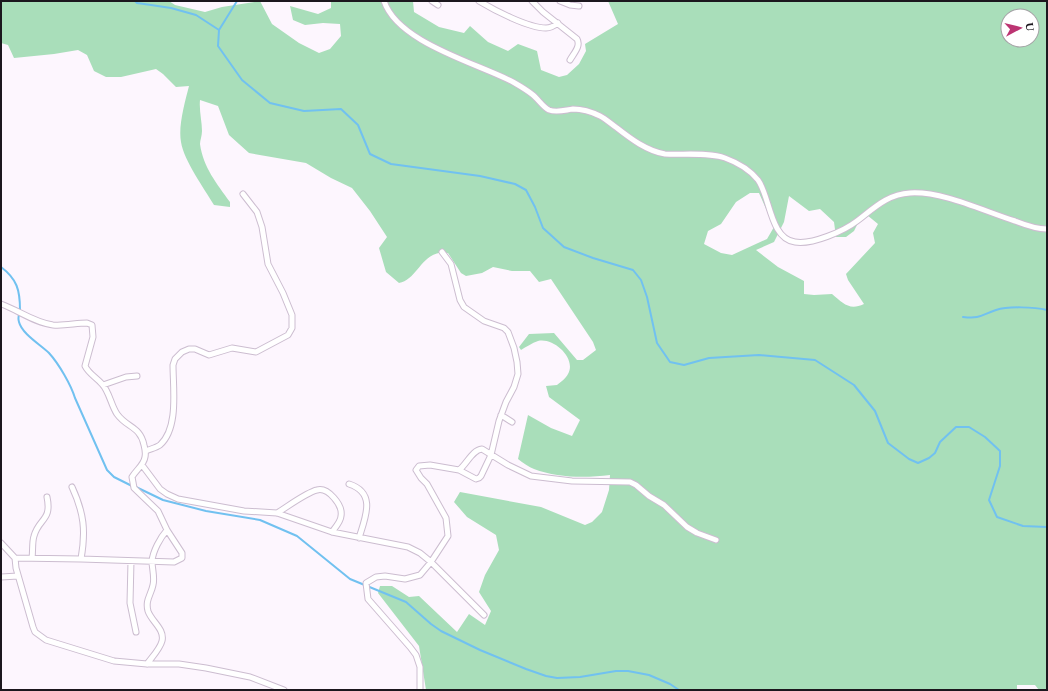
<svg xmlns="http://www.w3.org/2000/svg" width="1048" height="691" font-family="Spectral,serif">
	<rect width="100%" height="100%" fill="#fdf6fe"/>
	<path fill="#a9deba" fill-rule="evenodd" d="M 1,1 L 169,1 L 175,5 L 205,12 L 222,7 L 260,1 L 272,24 L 299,43 L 319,53 L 330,49 L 341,36 L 340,24 L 323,23 L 305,25 L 293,20 L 290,6 L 318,14 L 331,8 L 331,1 L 413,1 L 414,12 L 439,27 L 464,33 L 470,26 L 488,42 L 508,51 L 518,44 L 537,51 L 541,70 L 559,77 L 567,75 L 579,64 L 586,51 L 585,44 L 618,24 L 608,1 L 1047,1 L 1047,120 L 1046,121 L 1047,125 L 1047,690 L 1039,690 L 1035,685 L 1017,685 L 1017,690 L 426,690 L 419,646 L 378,593 L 380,586 L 392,586 L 409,597 L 419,596 L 457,632 L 469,614 L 485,625 L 491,611 L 479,592 L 485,575 L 499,550 L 496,535 L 467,517 L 454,502 L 460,492 L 541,507 L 585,525 L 592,522 L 602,512 L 609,490 L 610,475 C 586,478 557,478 534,469 C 529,467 523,463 518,459 L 528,415 L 551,428 L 572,436 L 580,420 L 549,397 L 546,386 L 557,385 C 561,382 566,378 568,374 C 577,358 553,337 538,341 C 532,343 526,347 521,350 L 519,347 L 529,334 L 554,333 L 577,360 L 583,360 L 596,350 L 593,342 L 551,279 L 539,282 L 530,271 L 512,271 L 493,267 L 482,273 L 466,276 L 461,273 L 448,253 C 446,253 442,252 439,253 C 421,256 416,280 399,283 L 386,272 L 379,248 L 387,237 L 370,211 L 352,188 L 331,178 L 306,163 L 249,153 L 229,135 L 218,106 L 200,100 C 199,111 202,121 202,131 C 202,136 200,140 200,144 C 203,167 217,184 230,202 L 230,207 L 214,205 C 204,188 184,161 181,142 C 178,126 185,102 189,86 L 176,87 L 163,74 L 156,69 L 121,77 L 106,77 L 94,71 L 87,55 L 78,50 L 54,54 L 14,58 L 8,45 L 1,43 ZM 1008,16 L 1032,16 L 1032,40 L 1008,40 ZM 750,193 L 759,193 L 774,227 L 767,239 L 732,255 L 721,253 L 704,244 L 708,231 L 721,224 L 736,202 ZM 789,196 L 809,211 L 820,209 L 834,222 L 836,237 L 846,237 L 854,231 L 858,223 L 867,215 L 878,224 L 873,233 L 875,243 L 846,274 L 848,280 L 864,304 C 849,311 843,303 832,294 L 814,295 L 804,294 L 804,281 L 778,267 L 756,250 L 774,242 L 784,222 Z"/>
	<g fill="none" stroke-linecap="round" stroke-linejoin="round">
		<path stroke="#71c1f0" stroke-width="2" d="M 135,1 L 137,3 L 151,5 L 171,8 L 196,15 L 219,30
			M 237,1 L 219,30 L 218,46 L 242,80 L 270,103 L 304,111 L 341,109 L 358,125 L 370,154 L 391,164 L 480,176 L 515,184 L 526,190 L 535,207 L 543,228 L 564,247 L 593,258 L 633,270 L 641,280 L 647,297 L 657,343 L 670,362 L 684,365 L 709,358 L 759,355 L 815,360 L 854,385 L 875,411 L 888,443 L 909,459 L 918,463 L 929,458 L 935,453 L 940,442 L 956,427 L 969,427 L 985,437 L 1000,451 L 1000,466 L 989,500 L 997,517 L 1023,526 L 1047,527
			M 1,267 C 17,279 20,290 20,310 C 19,313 18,319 19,322 C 22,334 41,345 49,353 C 59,364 71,385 75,398 L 107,470 L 114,477 L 132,486
			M 963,317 C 981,319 981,315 996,310 C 1008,306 1034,307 1047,310
			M 136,487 L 163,500 L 206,511 L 260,520 L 297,536 L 350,579 L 406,602 L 431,624 L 441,631 L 480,650 L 526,669 L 546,676 L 557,678 L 580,677 L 616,671 L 628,671 L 649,675 L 670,684 L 679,690"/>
		<defs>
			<path id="street" d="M 384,1 C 398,43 477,63 513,82 C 520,86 527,90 533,95 C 538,99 543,107 549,110 C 557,113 565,110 573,109 C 582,109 592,112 600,116 C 606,119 611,124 617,128 C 631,139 647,151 665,154 C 683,155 709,152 725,158 C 736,162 750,170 758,180 C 770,196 770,239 795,242 C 812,245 844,231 857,221 C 874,208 888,194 910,193 C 943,191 983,211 1015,221 C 1025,225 1036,229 1047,229
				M 432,1 L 438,5
				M 479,1 C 494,10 528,28 546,28 C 551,28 554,26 558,23
				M 532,1 L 543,12 L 577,39 C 581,46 574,53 570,60
				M 560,1 L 570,5 L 579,6
				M 442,252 L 451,264 L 460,300 L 464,307 L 484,321 L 504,328 L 508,332 L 514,348 L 517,362 L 518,374 L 514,387 L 506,402 L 499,421 L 491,455 L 481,476 L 479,478 L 476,479 L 459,470
				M 1,304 C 18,310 35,323 53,325 C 65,326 76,323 87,323 L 92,325 L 93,337 L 85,366 C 89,374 96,377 102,384 C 109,391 111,405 117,414 C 127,428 140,426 144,445 C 145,449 146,452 145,457 C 144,465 136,470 132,477 L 134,488 L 158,511 L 167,530 L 182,553 L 182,558 L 174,562 L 81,559 L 15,558
				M 103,385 L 126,377 L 137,376
				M 501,415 L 512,422
				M 146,451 C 150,449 156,448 160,445 C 179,428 173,388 173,365 L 175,359 L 182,352 L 189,349 L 195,349 L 209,355 L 232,348 L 256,352 L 288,335 L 292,328 L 292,315 L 283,293 L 268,264 L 262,227 L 257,212 L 243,194
				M 142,465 L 160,489 L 167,494 L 178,499 L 244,511 L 277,513 L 332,532 L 408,547 L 420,553 L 431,562 L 484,615
				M 349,484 C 377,493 365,518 359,538
				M 72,487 C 84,513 86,531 81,559
				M 277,513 C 287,507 307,492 317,490 C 328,487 343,505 341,516 C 341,521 335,528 332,532
				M 1,543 L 15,558 L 16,568 L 33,627 L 35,632 L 46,640 L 114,661 L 147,664 L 179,664 L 206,668 L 250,677 L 284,690
				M 32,558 C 33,551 32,542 34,536 C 39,518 52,521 47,497
				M 131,561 L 130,603 L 136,632
				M 1,577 L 18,576
				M 147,664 C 152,657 160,649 162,641 C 165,629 151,621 148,611 C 145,600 151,595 153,585 C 155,577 152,569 152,561 C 153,551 160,538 167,530
				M 420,690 L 420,667 L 416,655 L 410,647 L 368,599 L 366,583 L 376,577 L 385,576 L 405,579 L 420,575 L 431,562 L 448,536 L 446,518 L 427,484 L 421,478 L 416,470 L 419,466 L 430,465 L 459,470 C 467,464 472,450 482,449 L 508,465 L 531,476 L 572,481 L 630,482 L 636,485 L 649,496 L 664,505 L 687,527 L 697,533 L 716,540"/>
		</defs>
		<use href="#street" stroke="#ccbdd0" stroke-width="7"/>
		<use href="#street" stroke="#fff" stroke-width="5"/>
	</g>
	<rect width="1048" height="691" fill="none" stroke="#1c171e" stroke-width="4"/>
	<g transform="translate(1020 28) rotate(83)"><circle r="19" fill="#ffffff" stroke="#a4a2a5"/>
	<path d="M0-3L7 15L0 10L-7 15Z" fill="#bc3472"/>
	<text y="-6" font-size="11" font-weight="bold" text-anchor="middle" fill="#1c171e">U</text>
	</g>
</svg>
